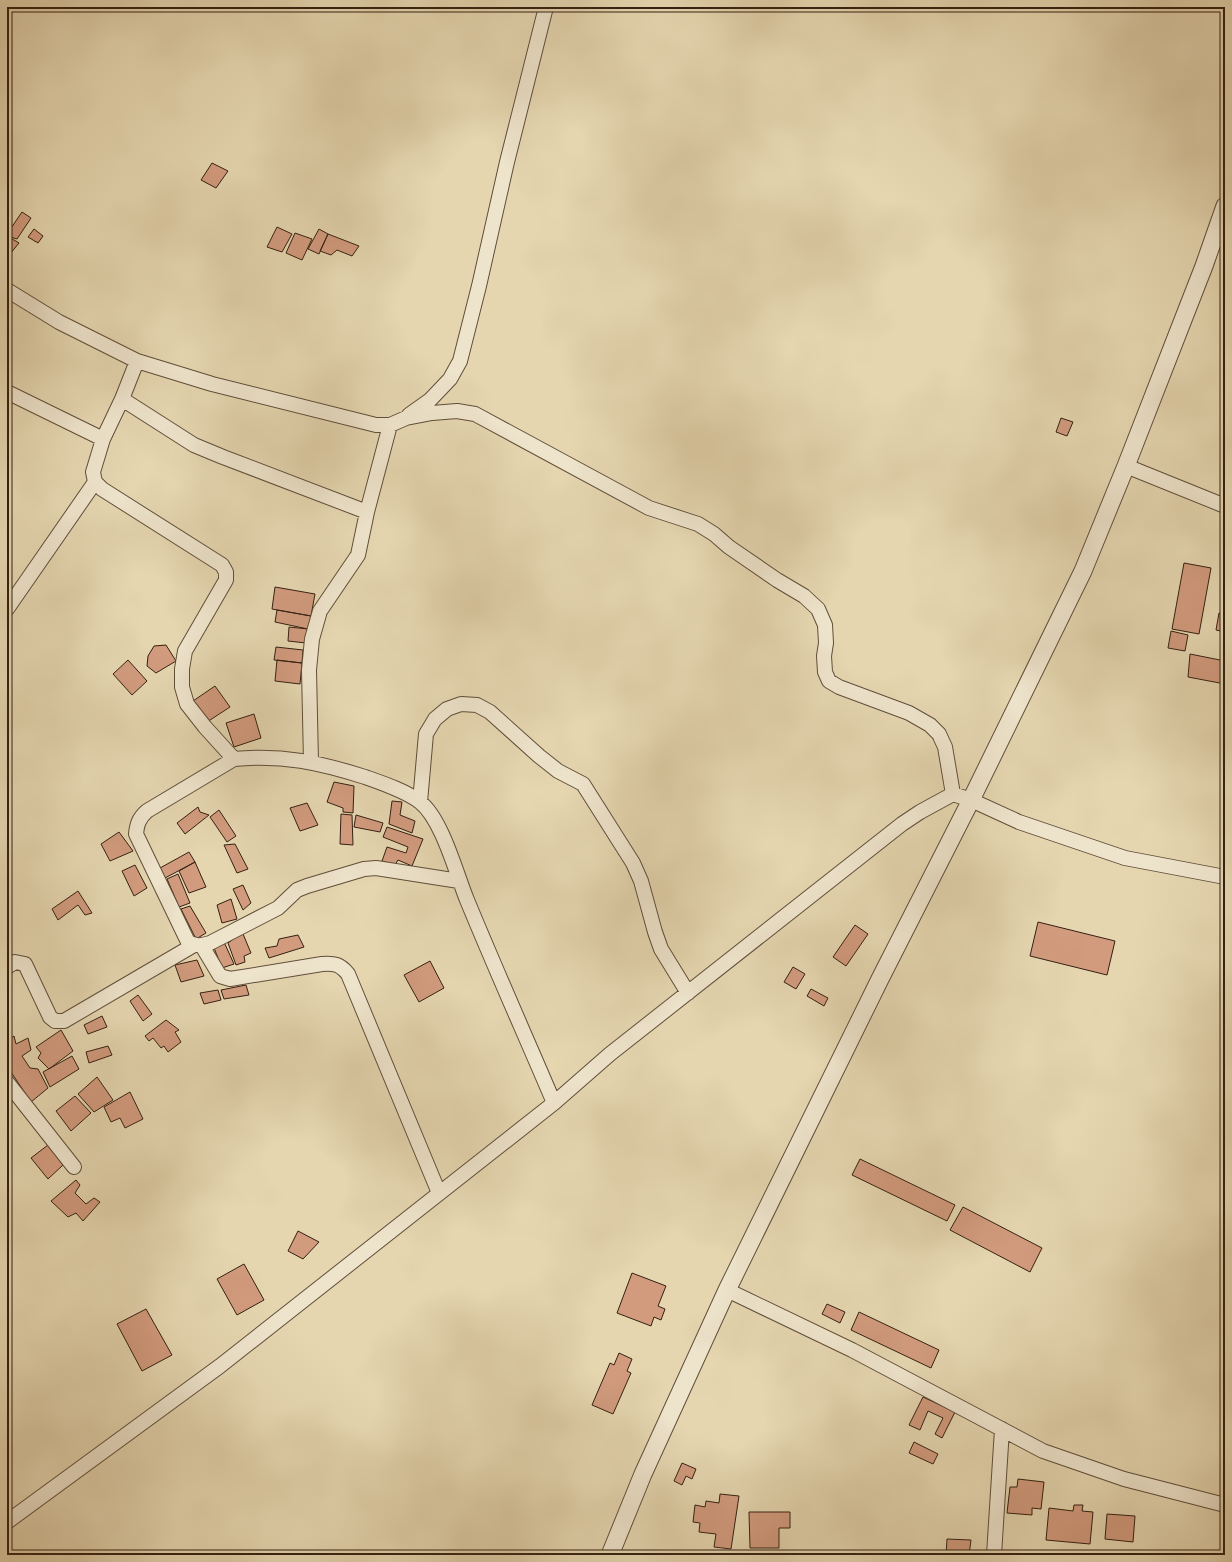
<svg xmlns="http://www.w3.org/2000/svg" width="1232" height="1562" font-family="'EB Garamond',serif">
	<rect width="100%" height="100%" fill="#e5d6b0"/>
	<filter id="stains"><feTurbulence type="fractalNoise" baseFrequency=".005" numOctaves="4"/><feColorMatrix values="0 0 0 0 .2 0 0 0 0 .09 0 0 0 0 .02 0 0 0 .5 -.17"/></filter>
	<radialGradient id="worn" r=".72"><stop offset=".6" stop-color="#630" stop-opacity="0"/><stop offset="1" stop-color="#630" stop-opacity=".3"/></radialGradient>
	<path fill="#d29b7e" stroke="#342011" d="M 212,163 L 228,171 L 216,188 L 201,180 Z
		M 22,212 L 31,218 L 17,239 L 7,236 L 7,234 Z
		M 277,227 L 292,234 L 282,252 L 267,247 Z
		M 34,229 L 43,236 L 38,243 L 28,237 Z
		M 319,229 L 328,234 L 319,254 L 308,249 Z
		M 295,233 L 312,239 L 302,260 L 286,253 Z
		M 328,234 L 359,246 L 352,256 L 337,250 L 331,255 L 320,251 Z
		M 7,236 L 19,243 L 10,254 L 7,252 Z
		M 1061,418 L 1073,422 L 1067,436 L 1056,432 Z
		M 1184,563 L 1211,568 L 1199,634 L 1172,629 Z
		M 275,587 L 315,594 L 311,616 L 272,609 Z
		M 277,610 L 311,616 L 308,629 L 275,622 Z
		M 1219,613 L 1225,614 L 1225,632 L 1216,630 Z
		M 289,627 L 308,629 L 306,643 L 288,641 Z
		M 1171,631 L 1188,635 L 1185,651 L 1168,648 Z
		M 166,645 L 176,661 L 156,673 L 147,666 L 148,656 L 154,646 Z
		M 276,647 L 303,650 L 302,663 L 274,660 Z
		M 1190,654 L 1225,661 L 1225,684 L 1188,677 Z
		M 128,660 L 147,681 L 132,695 L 113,674 Z
		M 277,660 L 302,663 L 300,684 L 275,681 Z
		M 215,686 L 230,707 L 207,722 L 193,701 Z
		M 254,714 L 261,738 L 234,747 L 226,723 Z
		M 334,782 L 354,786 L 353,813 L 343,812 L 343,808 L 327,802 Z
		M 392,801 L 402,802 L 400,815 L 415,821 L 412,833 L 389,824 Z
		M 307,803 L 318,825 L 300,831 L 290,808 Z
		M 198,807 L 200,812 L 209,815 L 185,834 L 177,823 Z
		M 219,810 L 236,836 L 227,842 L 210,817 Z
		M 341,814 L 352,815 L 353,845 L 340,844 Z
		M 356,815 L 383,823 L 380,832 L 354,827 Z
		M 387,827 L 423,839 L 412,866 L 398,860 L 395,865 L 382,861 L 387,847 L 406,853 L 408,847 L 383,837 Z
		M 119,832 L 133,851 L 110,861 L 101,844 Z
		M 235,844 L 248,869 L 237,873 L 224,845 Z
		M 189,852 L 195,862 L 165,878 L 160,868 Z
		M 195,862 L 206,887 L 189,893 L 179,871 Z
		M 135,865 L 147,888 L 134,896 L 122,871 Z
		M 178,874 L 190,903 L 179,907 L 167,879 Z
		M 243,885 L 251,903 L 243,910 L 233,889 Z
		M 78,891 L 92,913 L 85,915 L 78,905 L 58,920 L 52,909 Z
		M 231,899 L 237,919 L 222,923 L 217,905 Z
		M 190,906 L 206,933 L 196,939 L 181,909 Z
		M 1038,922 L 1115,941 L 1107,975 L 1030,956 Z
		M 855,925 L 868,934 L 846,966 L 833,957 Z
		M 243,934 L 251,953 L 244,956 L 245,962 L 236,965 L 228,943 L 236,937 Z
		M 298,935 L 304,947 L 269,958 L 265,948 L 277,946 L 279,939 Z
		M 224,942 L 234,964 L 222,968 L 214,948 Z
		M 197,960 L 204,976 L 181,982 L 175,965 Z
		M 430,961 L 444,988 L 419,1002 L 404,975 Z
		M 793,967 L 805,974 L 796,989 L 784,982 Z
		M 246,985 L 249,995 L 224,999 L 221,990 Z
		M 811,989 L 828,998 L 824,1006 L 807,996 Z
		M 218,990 L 221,1000 L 204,1004 L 200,993 Z
		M 138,995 L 152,1014 L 143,1021 L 130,1001 Z
		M 102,1016 L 107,1027 L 88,1034 L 84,1025 Z
		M 166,1020 L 179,1030 L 175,1032 L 181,1042 L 168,1052 L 164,1046 L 161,1048 L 153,1038 L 149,1041 L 145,1036 Z
		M 61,1030 L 73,1051 L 49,1069 L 38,1058 L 41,1053 L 36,1047 Z
		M 14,1036 L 16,1044 L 28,1038 L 31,1050 L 22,1056 L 30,1068 L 38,1069 L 48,1088 L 31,1102 L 7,1066 L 7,1041 Z
		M 108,1046 L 112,1055 L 89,1063 L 86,1052 Z
		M 72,1056 L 79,1069 L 50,1087 L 43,1072 Z
		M 97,1077 L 113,1100 L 94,1112 L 78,1094 Z
		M 130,1092 L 143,1119 L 125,1128 L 120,1118 L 111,1122 L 104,1107 Z
		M 75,1096 L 91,1113 L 71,1131 L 56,1111 Z
		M 48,1145 L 63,1165 L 48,1179 L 31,1158 Z
		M 860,1159 L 955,1205 L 947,1221 L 852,1175 Z
		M 76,1180 L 80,1185 L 75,1193 L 86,1204 L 94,1198 L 100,1202 L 83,1221 L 76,1213 L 68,1217 L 51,1201 Z
		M 963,1207 L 1042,1248 L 1030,1272 L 950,1230 Z
		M 298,1231 L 319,1242 L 303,1259 L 288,1251 Z
		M 244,1264 L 264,1300 L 237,1315 L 217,1279 Z
		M 632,1273 L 666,1286 L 658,1306 L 665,1309 L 661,1320 L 654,1317 L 651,1326 L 617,1313 Z
		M 827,1304 L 845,1312 L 840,1323 L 822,1314 Z
		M 146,1309 L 172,1355 L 142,1371 L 117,1324 Z
		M 859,1312 L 939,1350 L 931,1368 L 851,1330 Z
		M 619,1353 L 632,1359 L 627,1371 L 631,1373 L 613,1414 L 592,1405 L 610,1363 L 614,1365 Z
		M 923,1397 L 955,1412 L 942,1438 L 935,1434 L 943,1418 L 928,1411 L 920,1430 L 909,1425 Z
		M 914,1442 L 938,1454 L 933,1464 L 909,1453 Z
		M 682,1463 L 696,1469 L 692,1479 L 686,1476 L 682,1485 L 674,1481 Z
		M 1018,1479 L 1044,1482 L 1041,1509 L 1032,1508 L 1032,1515 L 1007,1513 L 1010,1487 L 1017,1487 Z
		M 720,1494 L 739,1496 L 731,1549 L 714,1547 L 716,1534 L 699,1532 L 700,1523 L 693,1522 L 695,1505 L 705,1507 L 706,1501 L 719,1503 Z
		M 1074,1505 L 1083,1505 L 1082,1511 L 1093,1512 L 1090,1544 L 1046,1540 L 1049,1508 L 1073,1511 Z
		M 749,1512 L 790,1512 L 790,1528 L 779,1528 L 779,1548 L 750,1548 Z
		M 1107,1514 L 1135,1516 L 1133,1542 L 1105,1539 Z
		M 947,1539 L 971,1540 L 969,1555 L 946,1555 Z
		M 878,1552 L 914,1555 L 878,1555 Z"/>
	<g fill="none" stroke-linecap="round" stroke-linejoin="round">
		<defs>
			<path id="minor" d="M 7,290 L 59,322 L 137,361 L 212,384 L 376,425 L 390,425 L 406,418 L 432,413 L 457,411 L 475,414 L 649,508 L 698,524 L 714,534 L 729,547 L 777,580 L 804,596 L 818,609 L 825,625 L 826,643 L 824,656 L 825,672 L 829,681 L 839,687 L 909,713 L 930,725 L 939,734 L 945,747 L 953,794 L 971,800 L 1019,822 L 1125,858 L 1225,877
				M 137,361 L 122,399 L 103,439 L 93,472 L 95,482 L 102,489 L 222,565 L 226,572 L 226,580 L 185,651 L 182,669 L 182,687 L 187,704 L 205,727 L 234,759 C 282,754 321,763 365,777 C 382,783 406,791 420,802 C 442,819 456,873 467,900 C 495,968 525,1035 554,1103
				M 7,392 L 103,439
				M 122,399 L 194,445 L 223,457 L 367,512
				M 409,415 L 430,400 L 450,379 L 460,361 L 479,286 L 507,162 L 546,7
				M 1126,466 L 1225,506
				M 7,609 L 95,482
				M 234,759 L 147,811 C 139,818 137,824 136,834 L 188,942 C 196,946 201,946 210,943 L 278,908 L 297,890 L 307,886 L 364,869 L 376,868 L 459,881
				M 311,762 L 309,670 L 312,639 L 320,611 L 358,555 L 367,512 L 390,425
				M 420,802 L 426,734 L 435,719 L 447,709 L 461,704 L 477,705 L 490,712 L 539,756 L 558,771 L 583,784 L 633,863 L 641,881 L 655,932 L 661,949 L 688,993
				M 202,946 L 220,976 L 230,979 L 322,964 C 334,963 340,964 348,974 L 439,1193
				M 7,967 L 15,962 L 25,964 L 50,1017 L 55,1021 L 64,1021 L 194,945
				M 7,1082 L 74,1167
				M 727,1290 L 852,1350 L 1043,1451 L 1124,1479 L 1225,1505
				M 7,1522 L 220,1366 L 554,1103 L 610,1054 L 902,824 L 920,812 L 953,794
				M 994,1555 L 1002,1429"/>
			<path id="tertiary" d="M 610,1555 L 643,1474 L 727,1290 L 880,979 L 971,800 L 1083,571 L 1126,466 L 1204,266 L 1225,206"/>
		</defs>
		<use href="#minor" stroke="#604e39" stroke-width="16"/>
		<use href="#tertiary" stroke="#604e39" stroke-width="19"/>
		<use href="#minor" stroke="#eee4cc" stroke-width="14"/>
		<use href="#tertiary" stroke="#eee4cc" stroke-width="17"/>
	</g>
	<rect width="1232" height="1562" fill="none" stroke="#e5d6b0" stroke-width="24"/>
	<rect x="8" y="8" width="1216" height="1546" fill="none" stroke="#342011" stroke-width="2"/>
	<rect x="12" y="12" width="1208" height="1538" fill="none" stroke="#342011"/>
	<rect width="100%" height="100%" filter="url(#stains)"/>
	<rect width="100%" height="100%" fill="url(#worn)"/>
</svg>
